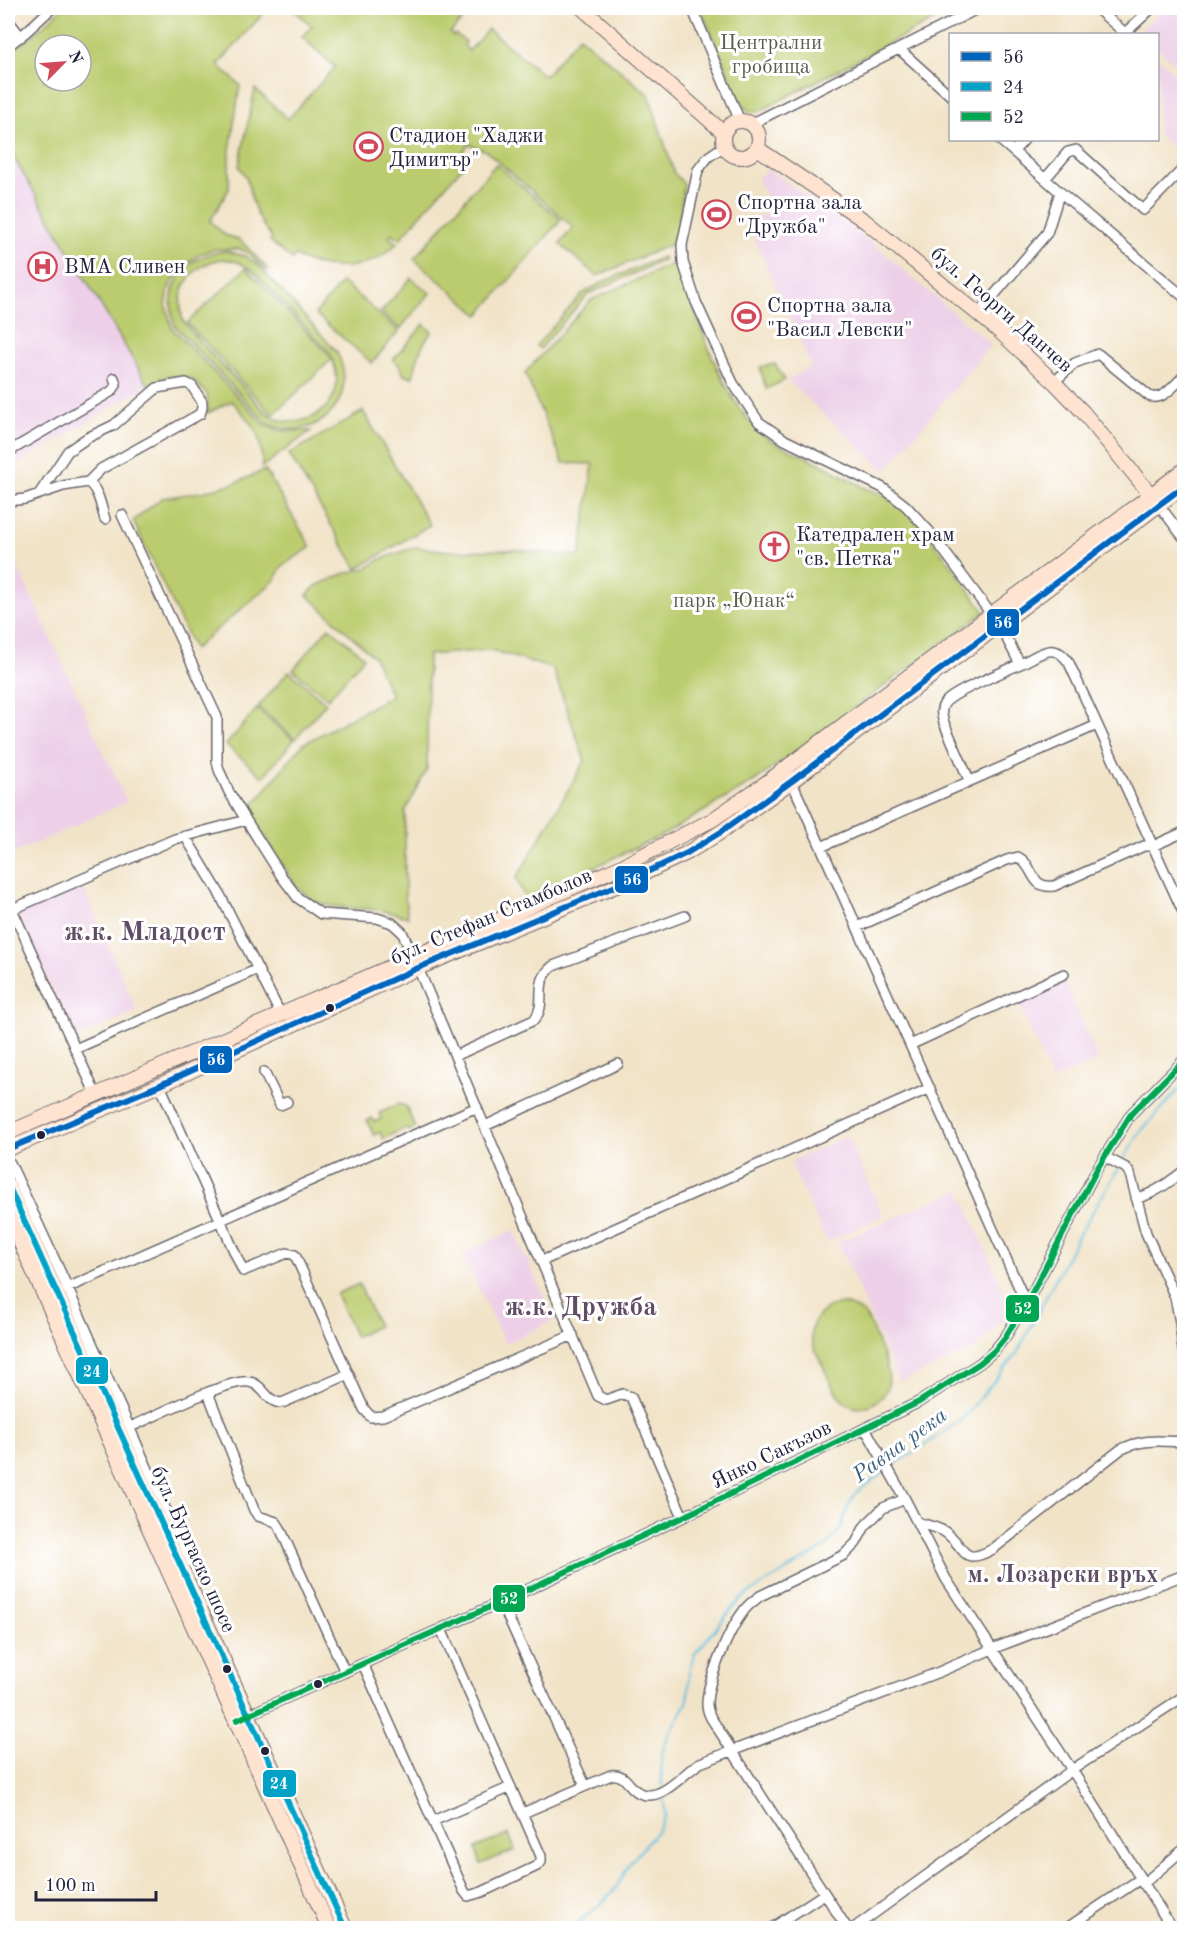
<svg xmlns="http://www.w3.org/2000/svg" width="1192" height="1936" font-family="'Old Standard TT',serif">
	<rect width="100%" height="100%" fill="#fff"/>
	<filter id="ink" filterUnits="userSpaceOnUse"><feTurbulence type="fractalNoise" baseFrequency=".0167" numOctaves="2"/><feDisplacementMap in="SourceGraphic" scale="12" xChannelSelector="R" yChannelSelector="G"/><feConvolveMatrix kernelMatrix="1 2 1 2 8 2 1 2 1" color-interpolation-filters="sRGB"/></filter>
	<filter id="wash" filterUnits="userSpaceOnUse"><feTurbulence type="fractalNoise" baseFrequency=".008" numOctaves="4" result="noise"/><feDisplacementMap in="SourceGraphic" scale="24" xChannelSelector="R" yChannelSelector="G"/><feGaussianBlur stdDeviation="1.35" result="paint"/><feColorMatrix in="noise" values="0 0 0 0 0 0 0 0 0 0 0 0 0 0 0 0 0 1.4 0 .05"/><feComposite in="paint" operator="in"/></filter>
	<g filter="url(#wash)">
		<rect width="100%" height="100%" fill="#f1e3c7"/>
		<path fill="#edd0e8" d="M 1165,8 L 1184,8 L 1184,73 L 1158,48 L 1158,34 L 1144,34 L 1140,31 Z
			M 1158,57 L 1184,83 L 1184,155 L 1182,157 L 1158,134 Z
			M 8,148 L 148,385 L 8,470 Z
			M 768,169 L 872,243 L 991,345 L 885,471 L 787,380 L 811,366 L 747,222 L 772,211 L 758,178 Z
			M 15,561 L 127,802 L 8,856 L 8,564 Z
			M 82,885 L 137,1011 L 73,1039 L 18,913 Z
			M 1065,983 L 1098,1060 L 1052,1080 L 1019,1003 Z
			M 847,1136 L 883,1216 L 827,1242 L 790,1162 Z
			M 960,1190 L 1006,1297 L 1005,1317 L 974,1349 L 899,1382 L 838,1242 Z
			M 513,1230 L 555,1320 L 505,1344 L 462,1254 Z"/>
		<path fill="#bbcc6e" stroke="#6e7754" stroke-width="1.5" fill-rule="evenodd" d="M 62,8 L 268,8 L 218,65 L 240,85 L 229,157 L 229,189 L 210,221 L 225,235 L 240,240 L 268,269 L 266,271 L 250,254 L 240,249 L 215,249 L 200,254 L 182,268 L 169,287 L 166,306 L 172,328 L 265,425 L 282,431 L 311,431 L 262,467 C 262,433 254,426 232,401 L 208,413 L 207,394 L 191,378 L 169,376 L 148,385 L 8,148 L 8,54 L 36,33 ZM 45,45 L 81,45 L 81,81 L 45,81 Z
			M 292,8 L 474,8 L 450,33 L 453,36 L 455,34 L 466,42 L 464,45 L 469,51 L 488,29 L 545,76 L 579,36 L 649,95 L 674,173 L 684,184 L 677,242 L 597,276 L 560,244 L 573,227 L 486,151 L 469,144 L 460,155 L 467,161 L 400,239 L 392,233 L 389,237 L 397,243 C 370,272 328,273 295,256 L 292,260 L 270,241 L 272,238 C 264,227 257,217 253,203 C 248,188 250,180 239,166 L 255,89 L 288,119 L 335,67 L 302,37 L 312,26 Z
			M 700,8 L 957,8 L 758,112 L 751,112 L 745,108 L 739,98 Z
			M 496,164 L 561,220 L 479,315 L 414,259 Z
			M 226,251 L 245,256 L 256,263 L 337,352 C 361,400 317,445 268,424 L 175,326 C 162,287 185,255 226,251 ZM 223,259 L 238,262 L 252,270 L 329,352 L 332,358 L 246,268 L 187,323 L 273,415 L 332,359 C 339,376 339,393 326,407 C 313,421 289,427 271,416 C 260,409 251,395 242,386 C 222,365 200,344 183,321 C 174,290 191,264 223,259 Z
			M 663,257 L 664,260 L 588,294 L 540,349 L 536,346 L 583,293 L 605,281 Z
			M 672,264 L 681,268 C 696,317 724,406 766,437 C 776,445 791,450 803,455 C 823,465 843,475 863,487 C 871,491 881,493 888,497 C 921,517 961,580 985,612 L 756,780 L 667,833 L 526,899 L 516,879 L 585,761 L 553,669 L 491,650 L 428,655 L 427,769 L 405,812 L 405,896 L 408,917 L 379,910 L 336,907 L 315,902 L 296,886 L 249,810 L 303,744 L 391,696 L 374,657 L 307,595 L 316,586 L 343,574 L 367,568 L 381,559 L 416,547 L 449,551 L 515,550 L 580,556 L 593,464 L 563,463 L 525,373 L 591,300 Z
			M 411,278 L 430,293 L 400,329 L 381,312 Z
			M 342,282 L 399,331 L 372,363 L 315,314 Z
			M 424,324 L 432,332 C 420,345 417,360 413,377 L 404,375 L 399,365 L 393,360 Z
			M 775,364 L 785,380 L 766,389 L 760,367 Z
			M 363,411 L 430,525 L 357,569 L 289,454 Z
			M 265,470 L 311,547 L 282,566 L 274,581 L 194,649 L 133,521 L 162,498 L 202,492 L 235,483 Z
			M 329,627 L 364,657 L 328,699 L 293,670 Z
			M 289,671 L 326,703 L 295,739 L 258,707 Z
			M 257,709 L 294,740 L 263,777 L 226,745 Z
			M 399,1104 L 406,1106 L 415,1127 L 409,1132 L 406,1128 L 383,1139 L 380,1132 L 374,1135 L 367,1121 L 372,1118 L 374,1122 L 381,1119 L 379,1113 Z
			M 359,1284 L 378,1326 L 355,1337 L 336,1294 Z
			M 843,1304 C 851,1306 858,1308 864,1314 C 870,1320 872,1330 876,1338 C 884,1359 901,1388 874,1403 C 845,1420 832,1387 823,1366 C 819,1358 814,1349 812,1341 C 808,1320 824,1305 843,1304 Z
			M 509,1834 L 515,1850 L 481,1864 L 475,1848 Z"/>
		<g fill="none" stroke-linecap="round" stroke-linejoin="round">
			<path stroke="#61bedf" stroke-width="2" d="M 1121,1163 L 1141,1131 L 1184,1084
				M 889,1468 L 949,1429 L 968,1413 L 1017,1353 L 1078,1236 L 1119,1168
				M 662,1787 L 661,1757 L 666,1740 L 688,1701 L 689,1671 L 694,1655 L 735,1605 L 746,1595 L 828,1545 L 841,1528 L 848,1506 L 857,1492 L 885,1471
				M 571,1928 L 600,1905 L 616,1888 L 630,1863 L 658,1830 L 665,1815 L 663,1793"/>
		</g>
	</g>
	<g filter="url(#ink)">
		<g fill="none" stroke-linecap="round" stroke-linejoin="round">
			<defs>
				<path id="minor" d="M 692,8 L 740,121
					M 1096,8 L 1125,33 L 1123,34
					M 8,20 L 21,37
					M 1125,33 L 1152,8
					M 8,46 L 26,32 L 52,8
					M 899,49 L 950,95
					M 751,124 L 979,8
					M 724,146 L 708,157 L 698,170 L 682,245 L 683,262 L 696,302 L 733,383 L 759,422 L 785,440 L 883,488 L 906,506 L 929,531 L 1000,626 L 1020,664 C 1040,655 1054,640 1069,663 L 1184,914
					M 1014,151 L 1024,140
					M 1045,179 L 1068,152 L 1076,150 L 1143,210 L 1184,168
					M 1060,192 L 1184,297
					M 978,314 L 1047,233 L 1060,192 L 1000,140
					M 1054,382 L 1075,363 L 1098,354 L 1149,396 C 1163,402 1174,385 1184,376
					M 8,452 L 112,391 L 116,385 L 114,378
					M 39,494 L 68,451 L 87,438 L 114,425 L 157,388 L 186,383 L 192,386 L 202,402 L 202,408 L 200,414 L 101,469 L 88,482
					M 8,501 L 25,499 L 63,486 L 88,482 C 99,490 101,507 105,519
					M 1159,505 L 1184,538
					M 122,515 L 217,717 L 217,761 L 219,770 L 229,792 L 246,820 L 282,877 L 298,898 L 321,914 L 377,918 L 392,923 L 402,932 L 413,956
					M 786,769 L 1026,1303
					M 969,780 L 944,723 C 942,716 940,710 944,704 C 950,693 1006,671 1020,664
					M 185,836 L 218,891 L 281,1015
					M 821,847 L 1097,725
					M 12,909 L 96,1095
					M 8,911 L 175,839 L 246,820
					M 857,927 L 1007,860 L 1018,857 C 1036,867 1029,889 1054,886 L 1144,846 L 1153,846 L 1184,832
					M 418,968 L 598,1396 L 606,1400 L 623,1394 L 631,1397 L 683,1517
					M 910,1045 L 1064,974
					M 75,1049 L 258,969
					M 455,1056 L 534,1020 C 549,1002 531,984 553,966 L 685,916
					M 264,1072 L 280,1105 L 287,1102
					M 160,1085 L 243,1271 L 287,1253 L 295,1255 L 364,1409 L 371,1417 L 383,1416 L 573,1335
					M 485,1126 L 618,1064
					M 1105,1157 L 1126,1168 L 1130,1174 L 1146,1233 L 1175,1297 L 1180,1322 L 1183,1350 L 1184,1350
					M 10,1163 L 64,1280 L 189,1562
					M 1136,1198 C 1154,1195 1170,1181 1184,1171
					M 542,1261 L 930,1088
					M 56,1293 L 477,1107
					M 208,1393 L 254,1510 L 258,1516 L 276,1522 L 280,1528 L 345,1672
					M 865,1428 L 905,1499 L 946,1579 L 1072,1770 L 1172,1928
					M 124,1430 C 147,1420 229,1378 249,1382 C 264,1384 265,1402 282,1403 L 349,1374
					M 917,1522 C 925,1525 938,1527 945,1532 C 967,1547 960,1567 993,1549 L 1120,1450 C 1143,1438 1160,1441 1184,1442
					M 501,1602 L 585,1785
					M 363,1664 L 464,1891 L 468,1896 L 482,1892 L 537,1866 L 541,1862 L 541,1856 L 441,1629
					M 237,1720 L 501,1602 L 683,1517 L 919,1402 L 980,1363 L 994,1351 L 1006,1336 L 1033,1291 L 1097,1169 L 1131,1114 L 1184,1060
					M 523,1813 L 611,1775 C 628,1773 628,1790 642,1794 C 663,1801 683,1773 700,1763 L 939,1672 L 992,1649 L 1184,1575
					M 433,1821 L 511,1787
					M 1143,1884 L 1184,1849
					M 772,1928 L 824,1894
					M 847,1928 L 711,1718 C 709,1714 707,1709 707,1704 C 707,1681 729,1630 743,1612 C 747,1605 754,1601 760,1596 L 844,1555 L 856,1543 L 865,1526 L 883,1508 L 905,1499
					M 854,1928 L 1072,1770 L 1184,1696
					M 1067,1928 L 1140,1879"/>
				<path id="secondary" d="M 582,8 L 724,133
					M723 139a18 18 0 1 1 36 0a18 18 0 1 1-36 0Z
					M 757,148 L 865,221 L 999,331 L 1054,382 L 1083,412 L 1156,501
					M 8,1133 L 620,867 L 712,820 L 763,785 L 1184,470
					M 8,1149 L 160,1085 L 418,968 L 628,881 L 687,853 L 721,832 L 792,781 L 1184,486
					M 8,1185 L 345,1928
					M 8,1215 L 329,1928"/>
			</defs>
			<use href="#minor" stroke="#6a666c" stroke-width="12"/>
			<use href="#secondary" stroke="#6a666c" stroke-width="16"/>
			<use href="#minor" stroke="#fff" stroke-width="9"/>
			<use href="#secondary" stroke="#fee3d1" stroke-width="14"/>
			<defs>
				<path id="bus-1" d="M 8,1149 L 160,1085 L 418,968 L 628,881 L 687,853 L 721,832 L 792,781 L 1184,486"/>
				<path id="bus-2" d="M 8,1185 L 345,1928"/>
				<path id="bus-3" d="M 237,1720 L 501,1602 L 683,1517 L 919,1402 L 980,1363 L 994,1351 L 1006,1336 L 1033,1291 L 1097,1169 L 1131,1114 L 1184,1060"/>
			</defs>
			<use href="#bus-1" stroke="#fff" stroke-width="10"/>
			<use href="#bus-2" stroke="#fff" stroke-width="10"/>
			<use href="#bus-3" stroke="#fff" stroke-width="10"/>
			<use href="#bus-1" stroke="#0065bd" stroke-width="6"/>
			<use href="#bus-2" stroke="#02a2c7" stroke-width="6"/>
			<use href="#bus-3" stroke="#00a651" stroke-width="6"/>
		</g>
	</g>
	<defs>
		<symbol id="stadium-ring" viewBox="-11 -11 22 22"><circle r="9.5" fill="#fff" stroke="#d1495b" stroke-width="1.5"/><path d="M0-5a6.5 5 0 1 0 0 10a6.5 5 0 1 0 0-10ZM-3.5-1.8h7v3.6h-7Z" fill="#d1495b"/></symbol>
		<symbol id="hospital-ring" viewBox="-11 -11 22 22"><circle r="9.5" fill="#fff" stroke="#d1495b" stroke-width="1.5"/><path d="M-5-5h3v3.5h4V-5h3V5h-3V1.5h-4V5h-3Z" fill="#d1495b"/></symbol>
		<symbol id="church-ring" viewBox="-11 -11 22 22"><circle r="9.5" fill="#fff" stroke="#d1495b" stroke-width="1.5"/><path d="M-1.2-6h2.4v3.5h3.3v2.4h-3.3V6h-2.4V-.1h-3.3v-2.4h3.3Z" fill="#d1495b"/></symbol>
	</defs>
	<g fill-rule="evenodd">
		<use href="#stadium-ring" x="352" y="130" width="33" height="33"/>
		<use href="#stadium-ring" x="700" y="198" width="33" height="33"/>
		<use href="#hospital-ring" x="26" y="250" width="33" height="33"/>
		<use href="#stadium-ring" x="730" y="300" width="33" height="33"/>
		<use href="#church-ring" x="758" y="530" width="33" height="33"/>
	</g>
	<g fill="#22223b" stroke="#fff" stroke-width="2">
		<circle cx="330" cy="1008" r="5"/>
		<circle cx="41" cy="1135" r="5"/>
		<circle cx="227" cy="1669" r="5"/>
		<circle cx="318" cy="1684" r="5"/>
		<circle cx="265" cy="1751" r="5"/>
	</g>
	<g text-anchor="middle" stroke-width="6" stroke-linejoin="round" paint-order="stroke">
		<g font-size="21" fill="#585e4d" stroke="#fff">
			<text x="771" y="49">Централни<tspan x="771" dy="24">гробища</tspan></text>
			<text x="734" y="607">парк „Юнак“</text>
		</g>
		<g font-size="21" fill="#22223b" stroke="#fff" text-anchor="start">
			<text x="389" y="142">Стадион "Хаджи<tspan x="389" dy="24">Димитър"</tspan></text>
			<text x="737" y="209">Спортна зала<tspan x="737" dy="24">"Дружба"</tspan></text>
			<text x="64" y="273">ВМА Сливен</text>
			<text x="767" y="312">Спортна зала<tspan x="767" dy="24">"Васил Левски"</tspan></text>
			<text x="796" y="541">Катедрален храм<tspan x="796" dy="24">"св. Петка"</tspan></text>
		</g>
		<g font-size="21" fill="#22223b" stroke="#fff">
			<text transform="translate(1002 309) rotate(41)" y="7">бул. Георги Данчев</text>
			<text transform="translate(491 916) rotate(-23)" y="7">бул. Стефан Стамболов</text>
			<text transform="translate(771 1454) rotate(-26)" y="7">Янко Сакъзов</text>
			<text transform="translate(194 1549) rotate(66)" y="7">бул. Бургаско шосе</text>
		</g>
		<g font-size="22" font-style="italic" fill="#3b607d" stroke="#fff">
			<text transform="translate(899 1444) rotate(-36)" y="8">Равна река</text>
		</g>
		<g font-size="24" font-weight="bold" fill="#5f4c65" stroke="#fff">
			<text x="1063" y="1582">м. Лозарски връх</text>
		</g>
		<g font-size="27" font-weight="bold" fill="#5f4c65" stroke="#fff">
			<text x="145" y="940">ж.к. Младост</text>
			<text x="581" y="1315">ж.к. Дружба</text>
		</g>
	</g>
	<g stroke="#fff" stroke-width="2">
		<rect x="986" y="608" width="34" height="29" rx="6" fill="#0065bd"/>
		<rect x="614" y="865" width="35" height="29" rx="6" fill="#0065bd"/>
		<rect x="199" y="1045" width="34" height="29" rx="6" fill="#0065bd"/>
		<rect x="1005" y="1294" width="35" height="29" rx="6" fill="#00a651"/>
		<rect x="75" y="1356" width="34" height="29" rx="6" fill="#02a2c7"/>
		<rect x="492" y="1584" width="34" height="29" rx="6" fill="#00a651"/>
		<rect x="262" y="1769" width="35" height="29" rx="6" fill="#02a2c7"/>
	</g>
	<g font-size="16" text-anchor="middle" font-weight="bold" fill="#fff">
		<text x="1003" y="628">56</text>
		<text x="632" y="885">56</text>
		<text x="216" y="1065">56</text>
		<text x="1023" y="1314">52</text>
		<text x="92" y="1377">24</text>
		<text x="509" y="1604">52</text>
		<text x="279" y="1789">24</text>
	</g>
	<rect width="1192" height="1936" fill="none" stroke="#fff" stroke-width="30"/>
	<rect x="949" y="33" width="210" height="108" fill="#ffffff" stroke="#a7a7b1" stroke-width="1.5"/>
	<rect x="961" y="52" width="30" height="9" fill="#0065bd" stroke="#a7a7b1" stroke-width="1.5"/>
	<text x="1003" y="63" font-size="18" fill="#22223b">56</text>
	<rect x="961" y="82" width="30" height="9" fill="#02a2c7" stroke="#a7a7b1" stroke-width="1.5"/>
	<text x="1003" y="93" font-size="18" fill="#22223b">24</text>
	<rect x="961" y="112" width="30" height="9" fill="#00a651" stroke="#a7a7b1" stroke-width="1.5"/>
	<text x="1003" y="123" font-size="18" fill="#22223b">52</text>
	<g transform="translate(63 63) rotate(65)"><circle r="28" fill="#ffffff" stroke="#a7a7b1" stroke-width="1.5"/>
	<path d="M0-4.5L10 22L0 15L-10 22Z" fill="#d1495b"/>
	<text y="-9" font-size="16" font-weight="bold" text-anchor="middle" fill="#22223b">N</text>
	</g>
	<path d="M36 1891v9h120v-9" fill="none" stroke="#22223b" stroke-width="3"/>
	<text x="45" y="1891" font-size="18" fill="#22223b" stroke="#ffffff" stroke-width="4.5" paint-order="stroke">100 m</text>
</svg>
